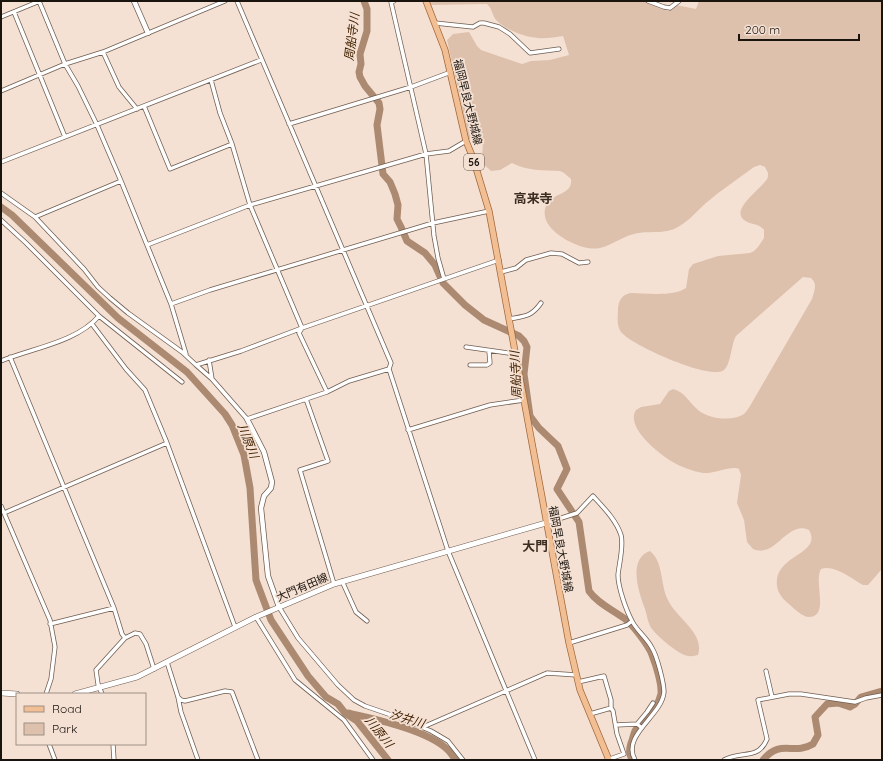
<svg xmlns="http://www.w3.org/2000/svg" width="883" height="761" font-family="Quicksand,'Noto Sans JP',sans-serif">
	<rect width="100%" height="100%" fill="#f5e1d3"/>
	<path fill="#ddc1ad" d="M 430,1 L 643,1 L 668,11 L 676,5 L 696,9 L 699,1 L 882,1 L 882,569 L 868,585 L 863,585 C 852,579 834,564 821,569 C 814,581 827,610 814,616 C 805,620 797,611 790,605 C 784,600 778,594 777,586 C 773,554 823,555 809,530 C 787,520 776,559 753,549 L 747,542 L 744,520 L 737,503 L 741,475 L 739,469 C 732,465 715,474 703,473 C 692,471 681,467 671,461 C 658,453 625,427 636,410 L 641,407 L 660,404 L 669,391 L 673,389 C 685,392 688,401 697,409 C 707,419 732,422 744,414 C 746,412 748,409 750,406 L 812,299 C 814,291 818,284 811,278 L 803,277 L 736,336 C 731,345 731,364 724,370 C 711,381 631,345 621,332 C 616,325 618,316 618,308 C 619,300 622,295 630,293 C 646,293 673,297 686,288 L 689,269 L 693,264 L 718,256 L 750,253 L 754,251 L 758,247 L 764,238 L 764,230 C 759,223 750,225 744,220 C 730,209 762,188 767,179 C 768,178 768,175 768,173 L 765,167 L 760,165 L 754,167 C 738,179 721,190 706,203 C 697,211 689,221 678,227 C 665,235 648,230 634,234 C 622,237 612,245 600,248 C 584,252 552,236 546,220 C 545,217 544,212 545,209 C 550,191 573,197 571,179 L 564,173 L 560,171 C 544,170 526,171 512,163 L 500,170 L 491,171 L 481,162 C 481,155 484,150 482,142 L 469,139 L 447,40 L 453,34 L 469,32 L 477,46 L 481,50 L 522,64 L 531,61 L 550,60 L 569,55 L 563,36 C 555,37 546,39 538,38 C 524,37 506,30 496,20 C 492,15 492,8 487,4 L 430,5 Z
		M 650,551 C 664,562 660,585 668,600 C 677,619 705,633 698,655 C 696,655 692,657 689,656 C 680,656 658,637 652,629 C 648,624 647,615 645,609 C 639,593 627,559 650,551 Z"/>
	<g fill="none" stroke-linecap="round" stroke-linejoin="round">
		<path stroke="#ac8a71" stroke-width="7" d="M 364,1 L 367,9 L 367,31 L 360,54 L 361,64 L 359,72 L 360,77 L 365,86 L 379,103 L 380,109 L 377,125 L 383,174 L 390,182 L 395,194 L 398,205 L 397,219 L 401,227 L 407,241 L 425,253 L 435,265 L 443,283 L 465,305 L 484,320 L 519,336 L 524,341 L 527,347 L 524,374 L 530,416 L 539,428 L 558,446 L 567,469 L 557,489 L 579,522 L 589,591 C 597,603 613,610 625,619 C 632,624 649,646 652,655 C 656,665 662,684 661,694 C 658,710 642,718 635,731 C 633,735 633,739 631,743 C 629,750 629,753 632,760
			M 1,207 L 12,215 L 118,318 L 187,372 L 225,414 L 232,425 L 244,455 L 250,488 L 256,580 L 271,620 L 308,676 L 326,697 L 338,704 L 345,713 L 357,721 L 388,760
			M 348,713 C 375,719 428,730 448,750 C 451,753 453,757 456,760
			M 763,760 C 781,738 793,756 813,744 L 818,735 L 815,717 L 827,704 L 838,703 L 850,707 L 855,704 L 861,697 L 882,691"/>
		<defs>
			<path id="minor" d="M 39,1 L 65,64 L 78,86 L 97,125 L 121,181 L 171,304 L 186,354
				M 237,1 L 391,363 L 389,369 L 448,551 L 535,760
				M 394,1 L 391,2 L 426,154 L 434,236 L 438,258 L 444,279
				M 648,1 L 664,7 L 670,8 L 679,1
				M 14,12 L 65,137
				M 1,17 L 40,1
				M 435,23 L 473,27 L 480,23 L 484,23 L 499,27 L 510,34 L 530,53 L 559,49
				M 103,52 L 119,87 L 137,109
				M 1,91 L 65,64 L 103,52 L 225,1
				M 144,106 L 170,169 L 232,144
				M 289,124 L 411,87 L 451,72
				M 1,162 L 261,60
				M 1,193 L 35,217 L 84,269 L 98,287 L 110,298 L 128,313 L 182,352 L 196,365 L 241,351 L 302,328 L 499,260
				M 35,217 L 121,181
				M 1,220 L 26,243 L 99,316 L 182,382
				M 147,245 L 250,205 L 426,154 L 449,151 L 466,141
				M 501,272 L 516,268 L 526,260 L 551,253 L 562,254 L 579,263 L 588,262
				M 171,304 L 210,290 L 433,223 L 489,211
				M 509,319 C 525,316 531,317 541,303
				M 92,324 L 126,369 L 145,390 L 167,443 L 235,627
				M 466,347 L 515,354
				M 10,357 L 114,608 L 122,634 L 125,638
				M 209,360 L 212,379 L 247,419 L 327,392 L 299,333 L 302,328 L 250,205 L 232,144 L 220,113 L 211,80
				M 1,361 C 33,348 77,342 99,316
				M 196,365 L 212,379
				M 470,365 L 487,365 L 490,363 L 489,351
				M 327,392 L 349,381 L 389,369
				M 306,399 L 328,461 L 300,470 L 334,584
				M 408,430 L 490,405 L 524,400
				M 1,506 L 50,620 L 55,647 L 51,679 L 46,694
				M 4,513 L 167,443
				M 546,523 L 577,513 L 593,496 C 604,508 616,520 621,535 C 624,546 619,564 618,575 C 618,587 626,610 632,621 C 637,631 647,638 652,648 C 657,656 664,683 664,692 C 662,716 621,735 635,760
				M 342,581 L 356,612 L 367,621
				M 279,607 L 298,638 L 338,685 L 354,700 L 365,706 L 400,718 L 431,731 L 448,741 L 463,760
				M 256,617 L 295,680 L 344,720 L 373,760
				M 50,624 L 114,608
				M 569,643 L 627,625 L 632,621
				M 167,662 L 178,697 L 181,712 L 198,760
				M 766,671 L 772,697
				M 578,682 L 604,676 L 611,700 L 611,708 L 590,714
				M 102,694 L 98,684 L 96,670 L 125,638 L 135,633 L 140,634 L 146,644 L 154,669
				M 178,697 L 181,700 L 185,701 L 225,691 L 232,692 L 258,760
				M 637,724 L 647,712 L 653,703
				M 616,725 L 637,724 L 642,728
				M 423,727 L 547,673 L 577,675
				M 49,744 L 55,760
				M 113,744 L 114,760
				M 607,760 L 624,754 L 617,734 L 613,711 L 611,708
				M 724,760 C 741,750 758,761 767,739 L 758,700 L 789,694 L 801,694 L 855,702 L 866,698 L 882,695"/>
			<path id="tertiary" d="M 134,1 L 148,33
				M 247,419 L 264,452 L 272,482 L 271,488 L 264,496 L 261,508 L 268,576 L 279,607"/>
			<path id="secondary" d="M 1,693 L 17,694
				M 75,694 L 137,677 L 256,617 L 334,584 L 546,523"/>
			<path id="primary" d="M 426,1 L 445,50 L 466,141 L 473,158 L 489,211 L 569,643 L 580,690 L 609,760"/>
		</defs>
		<use href="#minor" stroke="#6e5d51" stroke-width="5"/>
		<use href="#tertiary" stroke="#6e5d51" stroke-width="6"/>
		<use href="#secondary" stroke="#6e5d51" stroke-width="6"/>
		<use href="#primary" stroke="#a16738" stroke-width="7"/>
		<use href="#minor" stroke="#fff" stroke-width="3.5"/>
		<use href="#tertiary" stroke="#fff" stroke-width="4.5"/>
		<use href="#secondary" stroke="#fff" stroke-width="5"/>
		<use href="#primary" stroke="#f2bf95" stroke-width="5.5"/>
	</g>
	<g text-anchor="middle" stroke-width="3.5" stroke-linejoin="round" paint-order="stroke">
		<rect fill="#f5e1d3" stroke="#5c524a" stroke-width="1" x="464" y="154" width="20" height="16" rx="3"/>
		<g font-size="10" font-weight="bold" fill="#1a140f">
			<text x="474" y="166">56</text>
		</g>
		<g font-size="11" fill="#1a140f" stroke="#f5e1d3">
			<text transform="translate(468 102) rotate(76)" y="4">福岡早良大野城線</text>
			<text transform="translate(561 549) rotate(79)" y="4">福岡早良大野城線</text>
			<text transform="translate(302 587) rotate(-23)" y="4">大門有田線</text>
		</g>
		<g font-size="12" font-style="italic" fill="#432101" stroke="#f5e1d3">
			<text transform="translate(352 37) rotate(-83)" y="4">周船寺川</text>
			<text transform="translate(516 375) rotate(-93)" y="4">周船寺川</text>
			<text transform="translate(248 441) rotate(69)" y="4">川原川</text>
			<text transform="translate(407 719) rotate(17)" y="4">汐井川</text>
			<text transform="translate(379 732) rotate(51)" y="4">川原川</text>
		</g>
		<g font-size="13" font-weight="bold" fill="#3c2d22" stroke="#f5e1d3">
			<text x="533" y="203">高来寺</text>
			<text x="535" y="551">大門</text>
		</g>
	</g>
	<rect width="883" height="761" fill="none" stroke="#1a140f" stroke-width="4"/>
	<rect x="16" y="693" width="130" height="52" fill="#f5e1d3" stroke="#9d8f85"/>
	<rect x="24" y="706" width="20" height="6" fill="#f2bf95" stroke="#9d8f85"/>
	<text x="52" y="713" font-size="12" fill="#1a140f">Road</text>
	<rect x="24" y="723" width="20" height="12" fill="#ddc1ad" stroke="#9d8f85"/>
	<text x="52" y="733" font-size="12" fill="#1a140f">Park</text>
	<path d="M739 34v6h120v-6" fill="none" stroke="#1a140f" stroke-width="2"/>
	<text x="745" y="34" font-size="12" fill="#1a140f" stroke="#f5e1d3" stroke-width="3" paint-order="stroke">200 m</text>
</svg>
